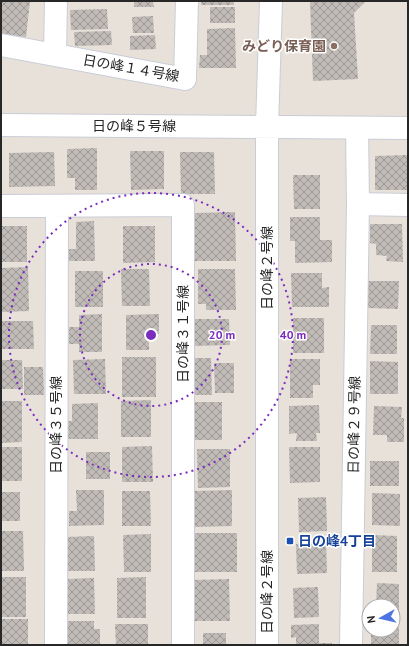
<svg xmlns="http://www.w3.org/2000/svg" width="409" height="646" font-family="'PT Sans','Noto Sans JP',sans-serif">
	<defs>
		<pattern id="building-cross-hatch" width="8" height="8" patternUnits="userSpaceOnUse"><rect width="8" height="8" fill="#c0bbb7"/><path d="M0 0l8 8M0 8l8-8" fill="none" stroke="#9c9895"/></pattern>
	</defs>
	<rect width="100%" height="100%" fill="#e8e1da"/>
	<path fill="url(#building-cross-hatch)" d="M 1,1 L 30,1 L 26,37 L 1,34 Z
		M 134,1 L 153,1 L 154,7 L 134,7 Z
		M 201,1 L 234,1 L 234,5 L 201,5 Z
		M 310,1 L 366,1 L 354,13 L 358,79 L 313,81 Z
		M 210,7 L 235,7 L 235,23 L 210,23 Z
		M 107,9 L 108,29 L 71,30 L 70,10 Z
		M 153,16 L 154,33 L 133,33 L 132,17 Z
		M 235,28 L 236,68 L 199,68 L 200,55 L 207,55 L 207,29 Z
		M 111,31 L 112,45 L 75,46 L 74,32 Z
		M 155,35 L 156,49 L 130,50 L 130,36 Z
		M 97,148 L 97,190 L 75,190 L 75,178 L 67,178 L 67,149 Z
		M 130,151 L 164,151 L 164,189 L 131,190 Z
		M 54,152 L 55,186 L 9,187 L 9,153 Z
		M 180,152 L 214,152 L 215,194 L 181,194 Z
		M 408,155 L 408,190 L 375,190 L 375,156 Z
		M 293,175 L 320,175 L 320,209 L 294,209 Z
		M 235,212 L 236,261 L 195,261 L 194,213 Z
		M 290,217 L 320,217 L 320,240 L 332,240 L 332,262 L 295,263 L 295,241 L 290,241 Z
		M 94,221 L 95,261 L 66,261 L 66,249 L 76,249 L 76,222 Z
		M 370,224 L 402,224 L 403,262 L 386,261 L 387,256 L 376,255 L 376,244 L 370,243 Z
		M 1,226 L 27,226 L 27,262 L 1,262 Z
		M 123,226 L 155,226 L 155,262 L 123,263 Z
		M 28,267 L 29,311 L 1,312 L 1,268 Z
		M 121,269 L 149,269 L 150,306 L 122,306 Z
		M 198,269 L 235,269 L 236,310 L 206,310 L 206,304 L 198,304 Z
		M 75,271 L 103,271 L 103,307 L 75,307 Z
		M 291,273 L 322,273 L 322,288 L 329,287 L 329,307 L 292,307 Z
		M 368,281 L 399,281 L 398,309 L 368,308 Z
		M 102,314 L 102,352 L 79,352 L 79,344 L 69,344 L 69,327 L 79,327 L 79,315 Z
		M 159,314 L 159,334 L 149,334 L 149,350 L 126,350 L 126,315 Z
		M 293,318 L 324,318 L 324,353 L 293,353 Z
		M 193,319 L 229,319 L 230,345 L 193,346 Z
		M 1,321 L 33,321 L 34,349 L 1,349 Z
		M 371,325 L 397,325 L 397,354 L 370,354 Z
		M 122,357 L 156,357 L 156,397 L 122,397 Z
		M 190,358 L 211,358 L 212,395 L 190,395 Z
		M 105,359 L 106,394 L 74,394 L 73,360 Z
		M 290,359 L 320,359 L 320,385 L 313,385 L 313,398 L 290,398 Z
		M 1,360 L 22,360 L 23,389 L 1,389 Z
		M 370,361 L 398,362 L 398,394 L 370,394 Z
		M 214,363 L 234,363 L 234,393 L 215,393 Z
		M 24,367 L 43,367 L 44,395 L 24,395 Z
		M 151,400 L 151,437 L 121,437 L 121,401 Z
		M 1,401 L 22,401 L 22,442 L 1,443 Z
		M 193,402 L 222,402 L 222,440 L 193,440 Z
		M 98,403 L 98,439 L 66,439 L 65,421 L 72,421 L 72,404 Z
		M 319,405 L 320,433 L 316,433 L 317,441 L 296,441 L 297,433 L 289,434 L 289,406 Z
		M 374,406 L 402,407 L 401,418 L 404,418 L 404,442 L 387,442 L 387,435 L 373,435 Z
		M 152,446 L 153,482 L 122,482 L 122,447 Z
		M 1,447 L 22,447 L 22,481 L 1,481 Z
		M 289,447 L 320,447 L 320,482 L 290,483 Z
		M 197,449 L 230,449 L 230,487 L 198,488 Z
		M 86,452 L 110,452 L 110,479 L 86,479 Z
		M 370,461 L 399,461 L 399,486 L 370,486 Z
		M 76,490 L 104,490 L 104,525 L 69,526 L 69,511 L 77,511 Z
		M 232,490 L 232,526 L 195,527 L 195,491 Z
		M 122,491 L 150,491 L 151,526 L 122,526 Z
		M 1,492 L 20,492 L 20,521 L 1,521 Z
		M 372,493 L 400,494 L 400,526 L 372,525 Z
		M 326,497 L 327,531 L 299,532 L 298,498 Z
		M 1,531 L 23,531 L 24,571 L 1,571 Z
		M 193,533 L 237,533 L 237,572 L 193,572 Z
		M 151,534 L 151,572 L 124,572 L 123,535 Z
		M 372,535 L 397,536 L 397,572 L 372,572 Z
		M 94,536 L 95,571 L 67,571 L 66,537 Z
		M 326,543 L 327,573 L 297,574 L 296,544 Z
		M 1,577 L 26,577 L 26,617 L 1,617 Z
		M 146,577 L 146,618 L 117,618 L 117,578 Z
		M 94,578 L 95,614 L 67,614 L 67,579 Z
		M 229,579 L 230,621 L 193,621 L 193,580 Z
		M 377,583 L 399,584 L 399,620 L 393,620 L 393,606 L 376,606 Z
		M 318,587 L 319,617 L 294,618 L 293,588 Z
		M 1,619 L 28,619 L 28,645 L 1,645 Z
		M 67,621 L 94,621 L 94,629 L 100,629 L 100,645 L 67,645 Z
		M 115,624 L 148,624 L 148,645 L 116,645 Z
		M 319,624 L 319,643 L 332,643 L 332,645 L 296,645 L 296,637 L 291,638 L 291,625 Z
		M 393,627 L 399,627 L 399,645 L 371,645 L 371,631 L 393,630 Z
		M 203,633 L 226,633 L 226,645 L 203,645 Z"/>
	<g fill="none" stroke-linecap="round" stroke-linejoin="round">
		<defs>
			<path id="street" d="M 1,45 L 185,79 L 187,1
				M 55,54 L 56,1
				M 1,125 L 408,128
				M 357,128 L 358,204 L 408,205
				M 1,206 L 183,205 L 183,645
				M 56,645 L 57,206
				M 267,645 L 267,127 L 271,1
				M 351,645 L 358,204"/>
		</defs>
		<use href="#street" stroke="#c9cdd7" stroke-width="24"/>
		<use href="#street" stroke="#fff" stroke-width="22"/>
	</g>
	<g fill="none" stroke="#7b2cbf" stroke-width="2" stroke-dasharray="2 4">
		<circle cx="151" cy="335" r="71"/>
		<circle cx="151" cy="335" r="142"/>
	</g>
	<circle fill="#8d6e63" stroke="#fff" stroke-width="1.5" cx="334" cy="46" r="4"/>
	<rect fill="#1a4fb4" stroke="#fff" stroke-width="1.5" x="286" y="537" width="8" height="8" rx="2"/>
	<g text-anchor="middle" stroke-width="3" stroke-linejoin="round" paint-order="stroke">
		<g font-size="14" font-weight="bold" fill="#785e54" stroke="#fff" text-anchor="end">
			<text x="326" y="51">みどり保育園</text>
		</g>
		<g font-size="14" fill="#272727" stroke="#fff">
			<text transform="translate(131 68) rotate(10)" y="5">日の峰１４号線</text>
			<text x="134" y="131">日の峰５号線</text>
			<text transform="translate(267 268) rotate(-90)" y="5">日の峰２号線</text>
			<text transform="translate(183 334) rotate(-90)" y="5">日の峰３１号線</text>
			<text transform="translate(56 425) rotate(-90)" y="5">日の峰３５号線</text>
			<text transform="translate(354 425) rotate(-89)" y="5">日の峰２９号線</text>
			<text transform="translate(267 592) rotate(-90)" y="5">日の峰２号線</text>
		</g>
		<g font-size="14" font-weight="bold" fill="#164399" stroke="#fff" text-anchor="start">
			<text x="298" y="546">日の峰4丁目</text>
		</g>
	</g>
	<circle cx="151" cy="335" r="6" fill="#7b2cbf" stroke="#fff" stroke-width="2"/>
	<g font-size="12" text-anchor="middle" font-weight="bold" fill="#7b2cbf" stroke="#fff" stroke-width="3" stroke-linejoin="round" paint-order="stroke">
		<text x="222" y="339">20 m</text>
		<text x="293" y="339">40 m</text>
	</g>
	<rect width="409" height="646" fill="none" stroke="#272727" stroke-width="4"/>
	<g transform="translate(381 618) rotate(262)"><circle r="19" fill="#ffffff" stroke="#a9a9a9"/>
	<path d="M0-3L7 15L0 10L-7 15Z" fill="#4d74e3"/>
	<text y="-6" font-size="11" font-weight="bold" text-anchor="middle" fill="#272727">N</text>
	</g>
</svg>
